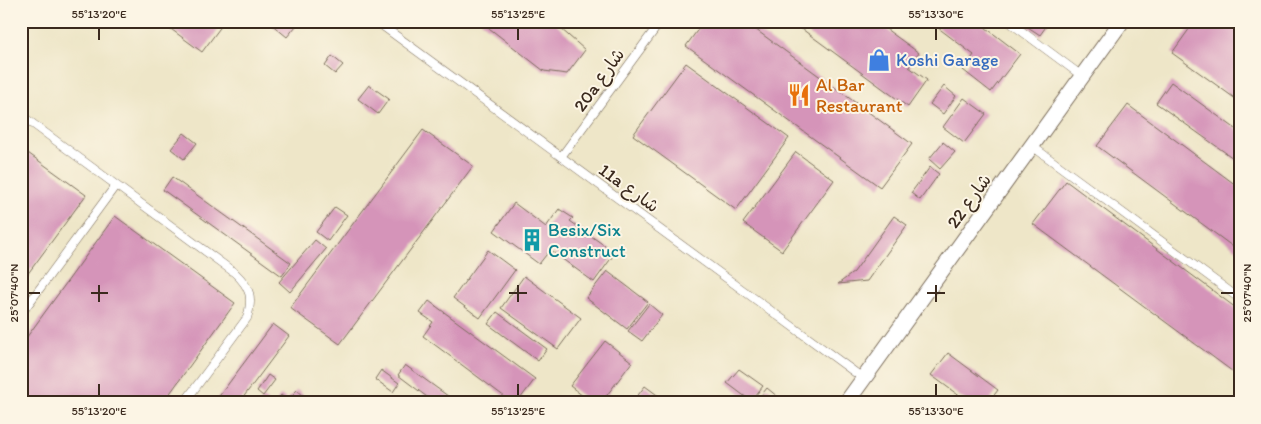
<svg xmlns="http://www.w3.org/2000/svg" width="1261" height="424" font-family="Itim,'Playpen Sans Arabic',sans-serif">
	<rect width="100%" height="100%" fill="#fcf5e5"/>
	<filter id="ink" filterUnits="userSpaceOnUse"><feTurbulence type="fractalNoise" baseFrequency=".02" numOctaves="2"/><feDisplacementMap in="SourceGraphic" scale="10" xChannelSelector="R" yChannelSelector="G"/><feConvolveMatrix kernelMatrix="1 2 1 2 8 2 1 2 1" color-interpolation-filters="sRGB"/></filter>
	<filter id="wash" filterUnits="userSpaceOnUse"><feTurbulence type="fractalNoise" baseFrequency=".0096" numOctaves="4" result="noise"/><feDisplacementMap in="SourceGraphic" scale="20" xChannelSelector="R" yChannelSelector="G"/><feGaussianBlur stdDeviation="1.12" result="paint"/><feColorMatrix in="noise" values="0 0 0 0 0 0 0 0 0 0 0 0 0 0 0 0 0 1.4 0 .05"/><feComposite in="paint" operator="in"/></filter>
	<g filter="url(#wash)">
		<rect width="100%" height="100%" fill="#eee6c8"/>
		<g id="blocks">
			<path fill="#d594b9" d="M 160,21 L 225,21 L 202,52 Z
				M 271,21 L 290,21 L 296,26 L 287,37 L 270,23 Z
				M 480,21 L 552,21 L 585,50 L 567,74 L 544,71 Z
				M 704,21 L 744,21 L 912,144 L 880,187 L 686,46 Z
				M 791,21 L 875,21 L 919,53 L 909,67 L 927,80 L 908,107 Z
				M 929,21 L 977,21 L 1020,54 L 991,92 L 963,70 L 974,55 Z
				M 1019,21 L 1050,21 L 1040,35 Z
				M 1195,21 L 1224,21 L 1240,33 L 1240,102 L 1172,53 Z
				M 332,56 L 343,65 L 335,74 L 325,66 Z
				M 686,63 L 789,138 L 736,210 L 633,135 Z
				M 1171,82 L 1240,132 L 1240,163 L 1156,103 Z
				M 369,85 L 389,99 L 378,114 L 358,99 Z
				M 944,86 L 956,96 L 943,114 L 930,104 Z
				M 964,98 L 986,114 L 964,143 L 943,127 Z
				M 1128,105 L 1240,188 L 1240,252 L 1097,146 Z
				M 423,130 L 473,166 L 340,344 L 290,308 Z
				M 184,133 L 197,143 L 184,159 L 171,149 Z
				M 943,142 L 955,152 L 940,169 L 929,159 Z
				M 21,148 L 86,195 L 21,283 Z
				M 796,152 L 834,180 L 782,251 L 743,223 Z
				M 930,167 L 939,174 L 920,200 L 911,193 Z
				M 172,177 L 291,263 L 282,276 L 163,190 Z
				M 1066,181 L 1240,311 L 1240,377 L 1033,224 Z
				M 514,203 L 546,227 L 559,209 L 573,218 L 570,221 L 615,253 L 594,282 L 550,250 L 539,264 L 494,231 Z
				M 335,207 L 347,215 L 328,241 L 316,232 Z
				M 115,216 L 235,303 L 163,403 L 21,403 L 21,345 Z
				M 894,216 L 907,225 L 867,281 L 838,284 L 854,272 Z
				M 315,240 L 326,249 L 290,292 L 279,282 Z
				M 488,250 L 515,270 L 480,318 L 453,298 Z
				M 607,271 L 648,302 L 627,329 L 586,298 Z
				M 524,276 L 581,318 L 558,349 L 501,308 Z
				M 429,301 L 535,379 L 517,403 L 513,403 L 423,336 L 433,322 L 420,313 Z
				M 649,304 L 662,315 L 642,341 L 628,331 Z
				M 497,312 L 547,349 L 538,361 L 488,324 Z
				M 273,324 L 289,336 L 239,403 L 214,403 Z
				M 605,341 L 632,362 L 601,403 L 592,403 L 570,386 Z
				M 948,353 L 998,390 L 988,403 L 969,403 L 931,375 Z
				M 405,365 L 452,399 L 449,403 L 435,403 L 398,375 Z
				M 739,369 L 763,386 L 751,401 L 727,383 Z
				M 381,370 L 399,383 L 393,392 L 375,379 Z
				M 268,375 L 275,380 L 263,396 L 257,391 Z
				M 645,386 L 668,403 L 632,403 Z
				M 767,388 L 778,397 L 773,403 L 755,403 Z
				M 297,390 L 304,396 L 298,403 L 275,403 L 281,395 L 287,400 Z
				M 263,398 L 269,403 L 259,403 Z
				M 421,398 L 428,403 L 417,403 Z"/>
		</g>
	</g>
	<g filter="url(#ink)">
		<use href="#blocks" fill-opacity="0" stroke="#7a6c5a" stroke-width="1"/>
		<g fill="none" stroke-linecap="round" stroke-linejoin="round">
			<defs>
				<path id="lane" d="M 376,21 L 864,379
					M 1008,21 L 1082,76
					M 21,115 L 235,273 C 251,288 253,298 247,318 L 184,403
					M 1032,146 L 1240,299
					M 561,157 L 661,21
					M 21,314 L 116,185"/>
				<path id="street" d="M 846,403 L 1122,21"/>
			</defs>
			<use href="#lane" stroke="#7a6c5a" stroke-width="9"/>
			<use href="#street" stroke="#7a6c5a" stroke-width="17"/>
			<use href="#lane" stroke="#fff" stroke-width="8"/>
			<use href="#street" stroke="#fff" stroke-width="15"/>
		</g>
	</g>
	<path fill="none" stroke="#3b2a1e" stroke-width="2" d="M 99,28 L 99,40M 518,28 L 518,40M 936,28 L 936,40M 99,285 L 99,302M 518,285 L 518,302M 936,285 L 936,302M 28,293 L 40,293M 91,293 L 108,293M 509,293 L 527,293M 927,293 L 945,293M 1221,293 L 1234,293M 99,384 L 99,396M 518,384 L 518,396M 936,384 L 936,396"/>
	<defs>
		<symbol id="shop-bare" viewBox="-9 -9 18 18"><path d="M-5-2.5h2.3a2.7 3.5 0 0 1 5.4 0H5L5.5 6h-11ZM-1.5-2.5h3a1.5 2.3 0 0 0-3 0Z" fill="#3f7fe0" stroke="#fcf5e5" stroke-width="2.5" paint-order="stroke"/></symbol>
		<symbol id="restaurant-bare" viewBox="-9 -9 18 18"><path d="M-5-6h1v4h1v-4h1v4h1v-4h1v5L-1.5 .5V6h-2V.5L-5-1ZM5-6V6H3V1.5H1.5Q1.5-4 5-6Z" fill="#e8710a" stroke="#fcf5e5" stroke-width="2.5" paint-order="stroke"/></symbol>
		<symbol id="building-bare" viewBox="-9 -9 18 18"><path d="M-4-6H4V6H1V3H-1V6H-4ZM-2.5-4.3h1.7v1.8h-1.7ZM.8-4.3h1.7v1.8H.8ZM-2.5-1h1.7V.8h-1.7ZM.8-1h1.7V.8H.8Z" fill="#0f9aa8" stroke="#fcf5e5" stroke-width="2.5" paint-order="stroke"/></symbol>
	</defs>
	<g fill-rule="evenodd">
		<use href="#shop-bare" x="863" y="44" width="32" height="32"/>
		<use href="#restaurant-bare" x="783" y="79" width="32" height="32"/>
		<use href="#building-bare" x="516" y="224" width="32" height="32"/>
	</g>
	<g text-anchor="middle" stroke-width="4" stroke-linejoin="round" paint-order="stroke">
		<g font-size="18" fill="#366cbe" stroke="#fcf5e5" text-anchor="start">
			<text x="896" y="66">Koshi Garage</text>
		</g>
		<g font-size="18" fill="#3b2a1e" stroke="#fcf5e5">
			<text transform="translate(599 80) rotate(-54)" y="6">20a شارع</text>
			<text transform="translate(629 188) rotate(36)" y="6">11a شارع</text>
			<text transform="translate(969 201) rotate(-54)" y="6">شارع 22</text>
		</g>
		<g font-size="18" fill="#c56008" stroke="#fcf5e5" text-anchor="start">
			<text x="816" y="91">Al Bar<tspan x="816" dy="21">Restaurant</tspan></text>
		</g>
		<g font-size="18" fill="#0d838f" stroke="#fcf5e5" text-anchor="start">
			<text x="548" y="236">Besix/Six<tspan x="548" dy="21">Construct</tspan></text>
		</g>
	</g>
	<rect width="1261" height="424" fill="none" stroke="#fcf5e5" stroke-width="55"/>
	<rect x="28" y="28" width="1206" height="368" fill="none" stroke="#3b2a1e" stroke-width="2"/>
	<g font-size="12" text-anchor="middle" fill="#3b2a1e">
		<text x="99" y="18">55°13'20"E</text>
		<text x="518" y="18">55°13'25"E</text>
		<text x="936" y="18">55°13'30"E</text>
		<text transform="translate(14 293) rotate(-90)" y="4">25°07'40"N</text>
		<text transform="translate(1247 293) rotate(-90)" y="4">25°07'40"N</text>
		<text x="99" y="415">55°13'20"E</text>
		<text x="518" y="415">55°13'25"E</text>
		<text x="936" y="415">55°13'30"E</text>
	</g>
</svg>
